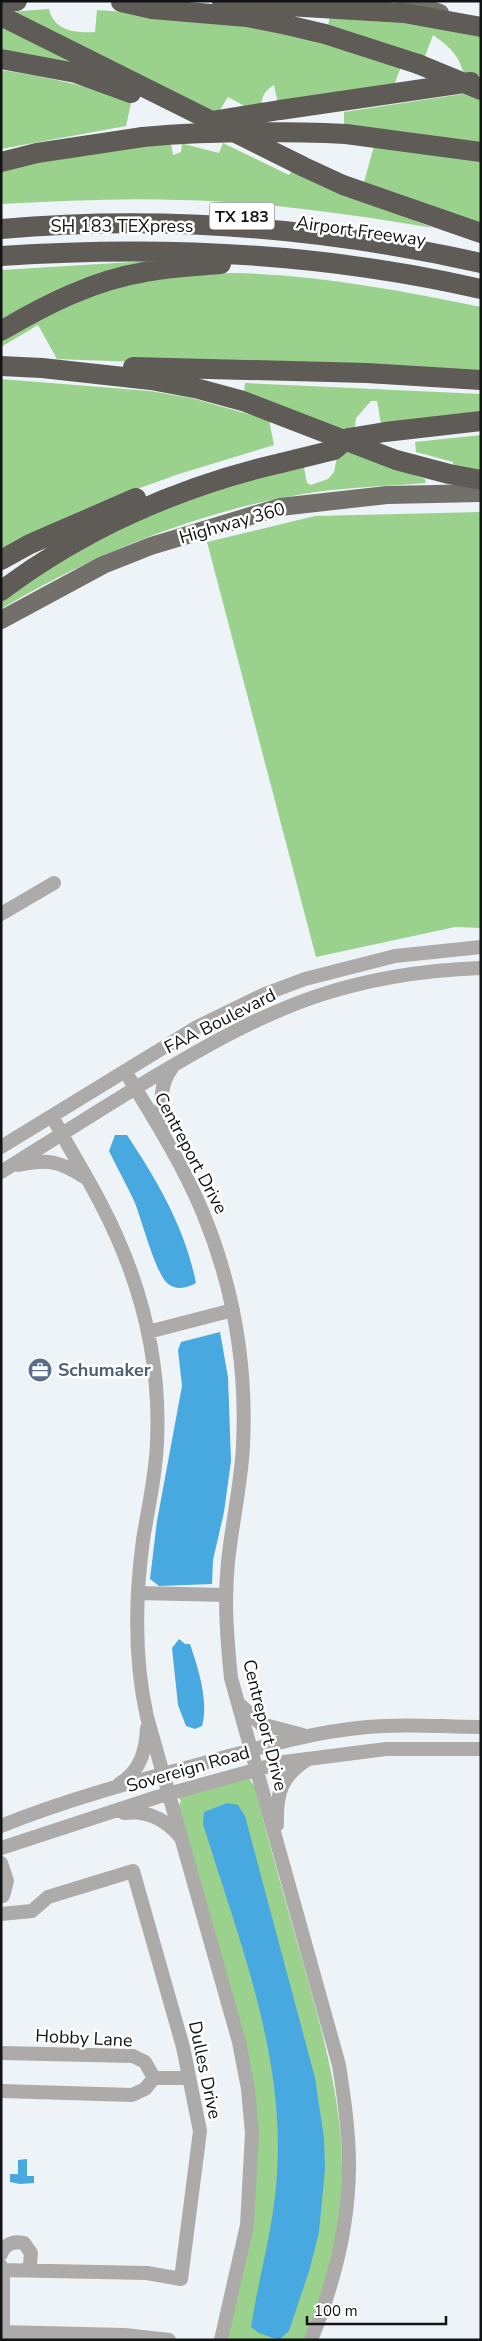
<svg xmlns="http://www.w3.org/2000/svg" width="482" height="2341" font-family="'Nunito Sans',sans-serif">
	<rect width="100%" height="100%" fill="#eef3f8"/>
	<path fill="#9ad18d" d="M 49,9 C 54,31 75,33 95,32 L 97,10 L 223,19 L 273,28 L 402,64 L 393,88 L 278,104 L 274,85 C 264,91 262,96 261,107 L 250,109 L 228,97 L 218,113 L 7,12 Z
		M 331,12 L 481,33 L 481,75 L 468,77 C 461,71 462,66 458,59 C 452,49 443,42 433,35 L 424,59 L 328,26 Z
		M 1,23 L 79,66 L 1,53 Z
		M 1,70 C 46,77 90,85 131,103 L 126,126 L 1,149 Z
		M 469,93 L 481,98 L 481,143 L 407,132 L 344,125 L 344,112 Z
		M 223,143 L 289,175 L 292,171 L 433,228 C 349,214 265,202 180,200 C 120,198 61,201 1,204 L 1,169 L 122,149 L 171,144 L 173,155 L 181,152 L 182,144 L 184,144 L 219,153 Z
		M 374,146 L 481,161 L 481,223 L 364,182 Z
		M 149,261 L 1,322 L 1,270 Z
		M 235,273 C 318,275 399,290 481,307 L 481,375 L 57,359 L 38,325 L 1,347 L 1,342 C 47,316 92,292 144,280 C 173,274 205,274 235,273 Z
		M 1,379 L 150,391 L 191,398 L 269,420 L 274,445 L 179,474 L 123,494 L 1,552 Z
		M 245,383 L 481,394 L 481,413 L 381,424 L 377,401 L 371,401 L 356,418 L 355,428 L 340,431 L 244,393 Z
		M 481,435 L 481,472 L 456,468 L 382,446 L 453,465 L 453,462 L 416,452 L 415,442 Z
		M 350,452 L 425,479 L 426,483 C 390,486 353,487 316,492 C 204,509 99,551 1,609 L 1,597 L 43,568 L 192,495 L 303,462 L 307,483 L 311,485 L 328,479 L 334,472 L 337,457 L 341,453 Z
		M 481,512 L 481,928 L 455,927 L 316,957 L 207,542 L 315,516 Z
		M 248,1777 L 255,1787 C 270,1849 288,1909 305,1970 C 327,2049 349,2126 340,2208 C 335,2255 321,2297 304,2340 L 230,2340 L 227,2335 L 256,2115 L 179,1805 L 181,1801 L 179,1798 L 184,1795 Z"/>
	<path fill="#48a9e0" d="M 115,1135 L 127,1135 C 158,1182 185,1228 196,1283 C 187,1288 176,1291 167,1283 C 155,1271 142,1221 135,1203 C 127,1185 117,1168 109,1151 Z
		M 220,1332 L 228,1377 L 231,1461 L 224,1512 L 213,1560 L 212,1584 L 159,1586 L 150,1579 L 157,1521 L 182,1386 L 178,1350 L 181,1342 Z
		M 179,1639 L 185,1644 L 190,1644 C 198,1668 209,1701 202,1726 L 195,1729 L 186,1726 L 178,1705 L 172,1648 Z
		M 227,1803 L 238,1805 L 245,1816 L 315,2078 L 324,2138 L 325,2169 L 319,2232 L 310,2268 L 289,2331 L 279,2340 L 259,2333 L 251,2327 C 259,2276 274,2226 277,2174 C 285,2053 238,1938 203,1824 L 204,1812 Z
		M 27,2159 L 27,2176 L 34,2176 L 34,2183 L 20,2184 L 10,2182 L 10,2174 L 18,2174 L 18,2160 Z"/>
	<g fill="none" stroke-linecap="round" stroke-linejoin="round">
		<path stroke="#adaba9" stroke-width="14" d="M 1,914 L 54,883
			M 125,1071 C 153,1117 182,1163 203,1213 C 233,1286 247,1366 243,1446 C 241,1485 232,1523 228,1562 C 224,1601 227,1639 231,1678 L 339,2065 C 344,2098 349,2131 349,2165 C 349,2225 334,2284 311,2340
			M 52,1116 C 67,1145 85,1173 100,1202 C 139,1276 161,1358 157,1442 C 156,1475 148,1508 143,1540 C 135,1599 134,1659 147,1717 L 239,2042 L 248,2089 L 252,2133 L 247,2225 L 221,2340
			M 163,1134 C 162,1112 157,1086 172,1068
			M 1,1147 L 197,1027 L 265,994 L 305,979 L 395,956 L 481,947
			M 18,1165 C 47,1159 58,1160 84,1177
			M 1,1172 C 51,1141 101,1109 152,1078 C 204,1047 256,1017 314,997 C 367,979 424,970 481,968
			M 148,1332 L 233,1310
			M 138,1593 L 226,1595
			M 239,1704 L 261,1724 L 303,1735
			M 119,1784 C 140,1772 146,1751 147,1728
			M 124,1813 C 148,1810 166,1819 181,1838
			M 277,1825 C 276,1793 281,1776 308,1759
			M 1,1826 C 67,1799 136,1781 204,1763 C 258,1748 311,1732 367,1727 C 404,1723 443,1727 481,1727
			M 1,1848 L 157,1797 L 284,1762 L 386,1749 L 481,1749
			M 1,1863 L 7,1881 L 3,1896
			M 1,1914 L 32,1911 L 48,1897 L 133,1871 L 183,2047 L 200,2131 L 181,2279 L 147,2273 L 1,2270
			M 1,2053 L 133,2056 L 145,2062 L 154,2078
			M 1,2091 L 132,2095 L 145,2089 L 154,2078 L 189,2078
			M 1,2254 C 5,2243 14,2241 24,2243 L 31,2253 L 30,2265 L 26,2270
			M 1,2266 L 3,2270 L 3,2332
			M 1,2332 L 125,2335 L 169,2340"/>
		<path stroke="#73706c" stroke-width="18" d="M 405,1 L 440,13
			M 1,620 L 103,565 L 151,546 L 280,507 L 387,495 L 481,493"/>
		<path stroke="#5f5b57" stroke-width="20" d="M 1,2 L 17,1
			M 121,2 L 152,9 L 247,17 L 287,25 L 325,34 L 418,64
			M 222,2 L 404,13 L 481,27
			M 1,16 L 304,167 L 343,185 L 481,233
			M 1,59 L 76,73 L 131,93
			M 280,110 L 471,82
			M 346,134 L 481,152
			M 1,162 L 37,153 L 143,137
			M 1,229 C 161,215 325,228 481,263
			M 1,256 C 161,245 324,253 481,289
			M 1,331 C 45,305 94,280 145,272 C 170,267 196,266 221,264
			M 1,366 L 42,368 L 151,380 L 199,389 L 243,401 L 396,460 L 449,474 L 481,480
			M 133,367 L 367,373 L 481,380
			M 349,438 L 385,432 L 481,421
			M 1,560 L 30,544 L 136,498
			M 1,591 C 83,529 181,486 281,463"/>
		<path stroke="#5f5b57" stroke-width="20" d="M 418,64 L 481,90
			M 205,122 L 280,110
			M 143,137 C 211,131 278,131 346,134
			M 281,463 L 334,450 L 349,438"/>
	</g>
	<defs>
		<symbol id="office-disc" viewBox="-11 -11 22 22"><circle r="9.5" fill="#5c6f8a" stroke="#fff"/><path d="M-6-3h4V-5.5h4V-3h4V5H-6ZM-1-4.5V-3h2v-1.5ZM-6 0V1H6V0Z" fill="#fff"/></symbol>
	</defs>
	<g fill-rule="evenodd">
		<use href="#office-disc" x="26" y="1356" width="28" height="28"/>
	</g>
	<g text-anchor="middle" stroke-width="5" stroke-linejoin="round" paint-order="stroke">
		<rect fill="#fff" stroke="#585a5a" stroke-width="1" x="209.5" y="202.5" width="65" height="27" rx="4"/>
		<g font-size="16" font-weight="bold" fill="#111314">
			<text x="242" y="222">TX 183</text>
		</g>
		<g font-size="18" fill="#111314" stroke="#fff">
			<text x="122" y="232">SH 183 TEXpress</text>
			<text transform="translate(361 231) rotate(8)" y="6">Airport Freeway</text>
			<text transform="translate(232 523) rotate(-16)" y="6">Highway 360</text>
			<text transform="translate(220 1021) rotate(-27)" y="6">FAA Boulevard</text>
			<text transform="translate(191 1153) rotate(62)" y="6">Centreport Drive</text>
			<text transform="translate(265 1725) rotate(76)" y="6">Centreport Drive</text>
			<text transform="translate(188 1769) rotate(-16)" y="6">Sovereign Road</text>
			<text transform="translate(84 2038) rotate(3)" y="6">Hobby Lane</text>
			<text transform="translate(205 2070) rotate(78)" y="6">Dulles Drive</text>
		</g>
		<g font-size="18" font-weight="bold" fill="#4e5e75" stroke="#fff" text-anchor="start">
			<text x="58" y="1376">Schumaker</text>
		</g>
	</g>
	<rect width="482" height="2341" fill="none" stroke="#111314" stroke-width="5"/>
	<path d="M307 2316v8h139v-8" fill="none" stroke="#111314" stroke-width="2.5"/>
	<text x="314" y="2316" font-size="15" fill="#111314" stroke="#ffffff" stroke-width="4" paint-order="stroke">100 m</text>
</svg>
